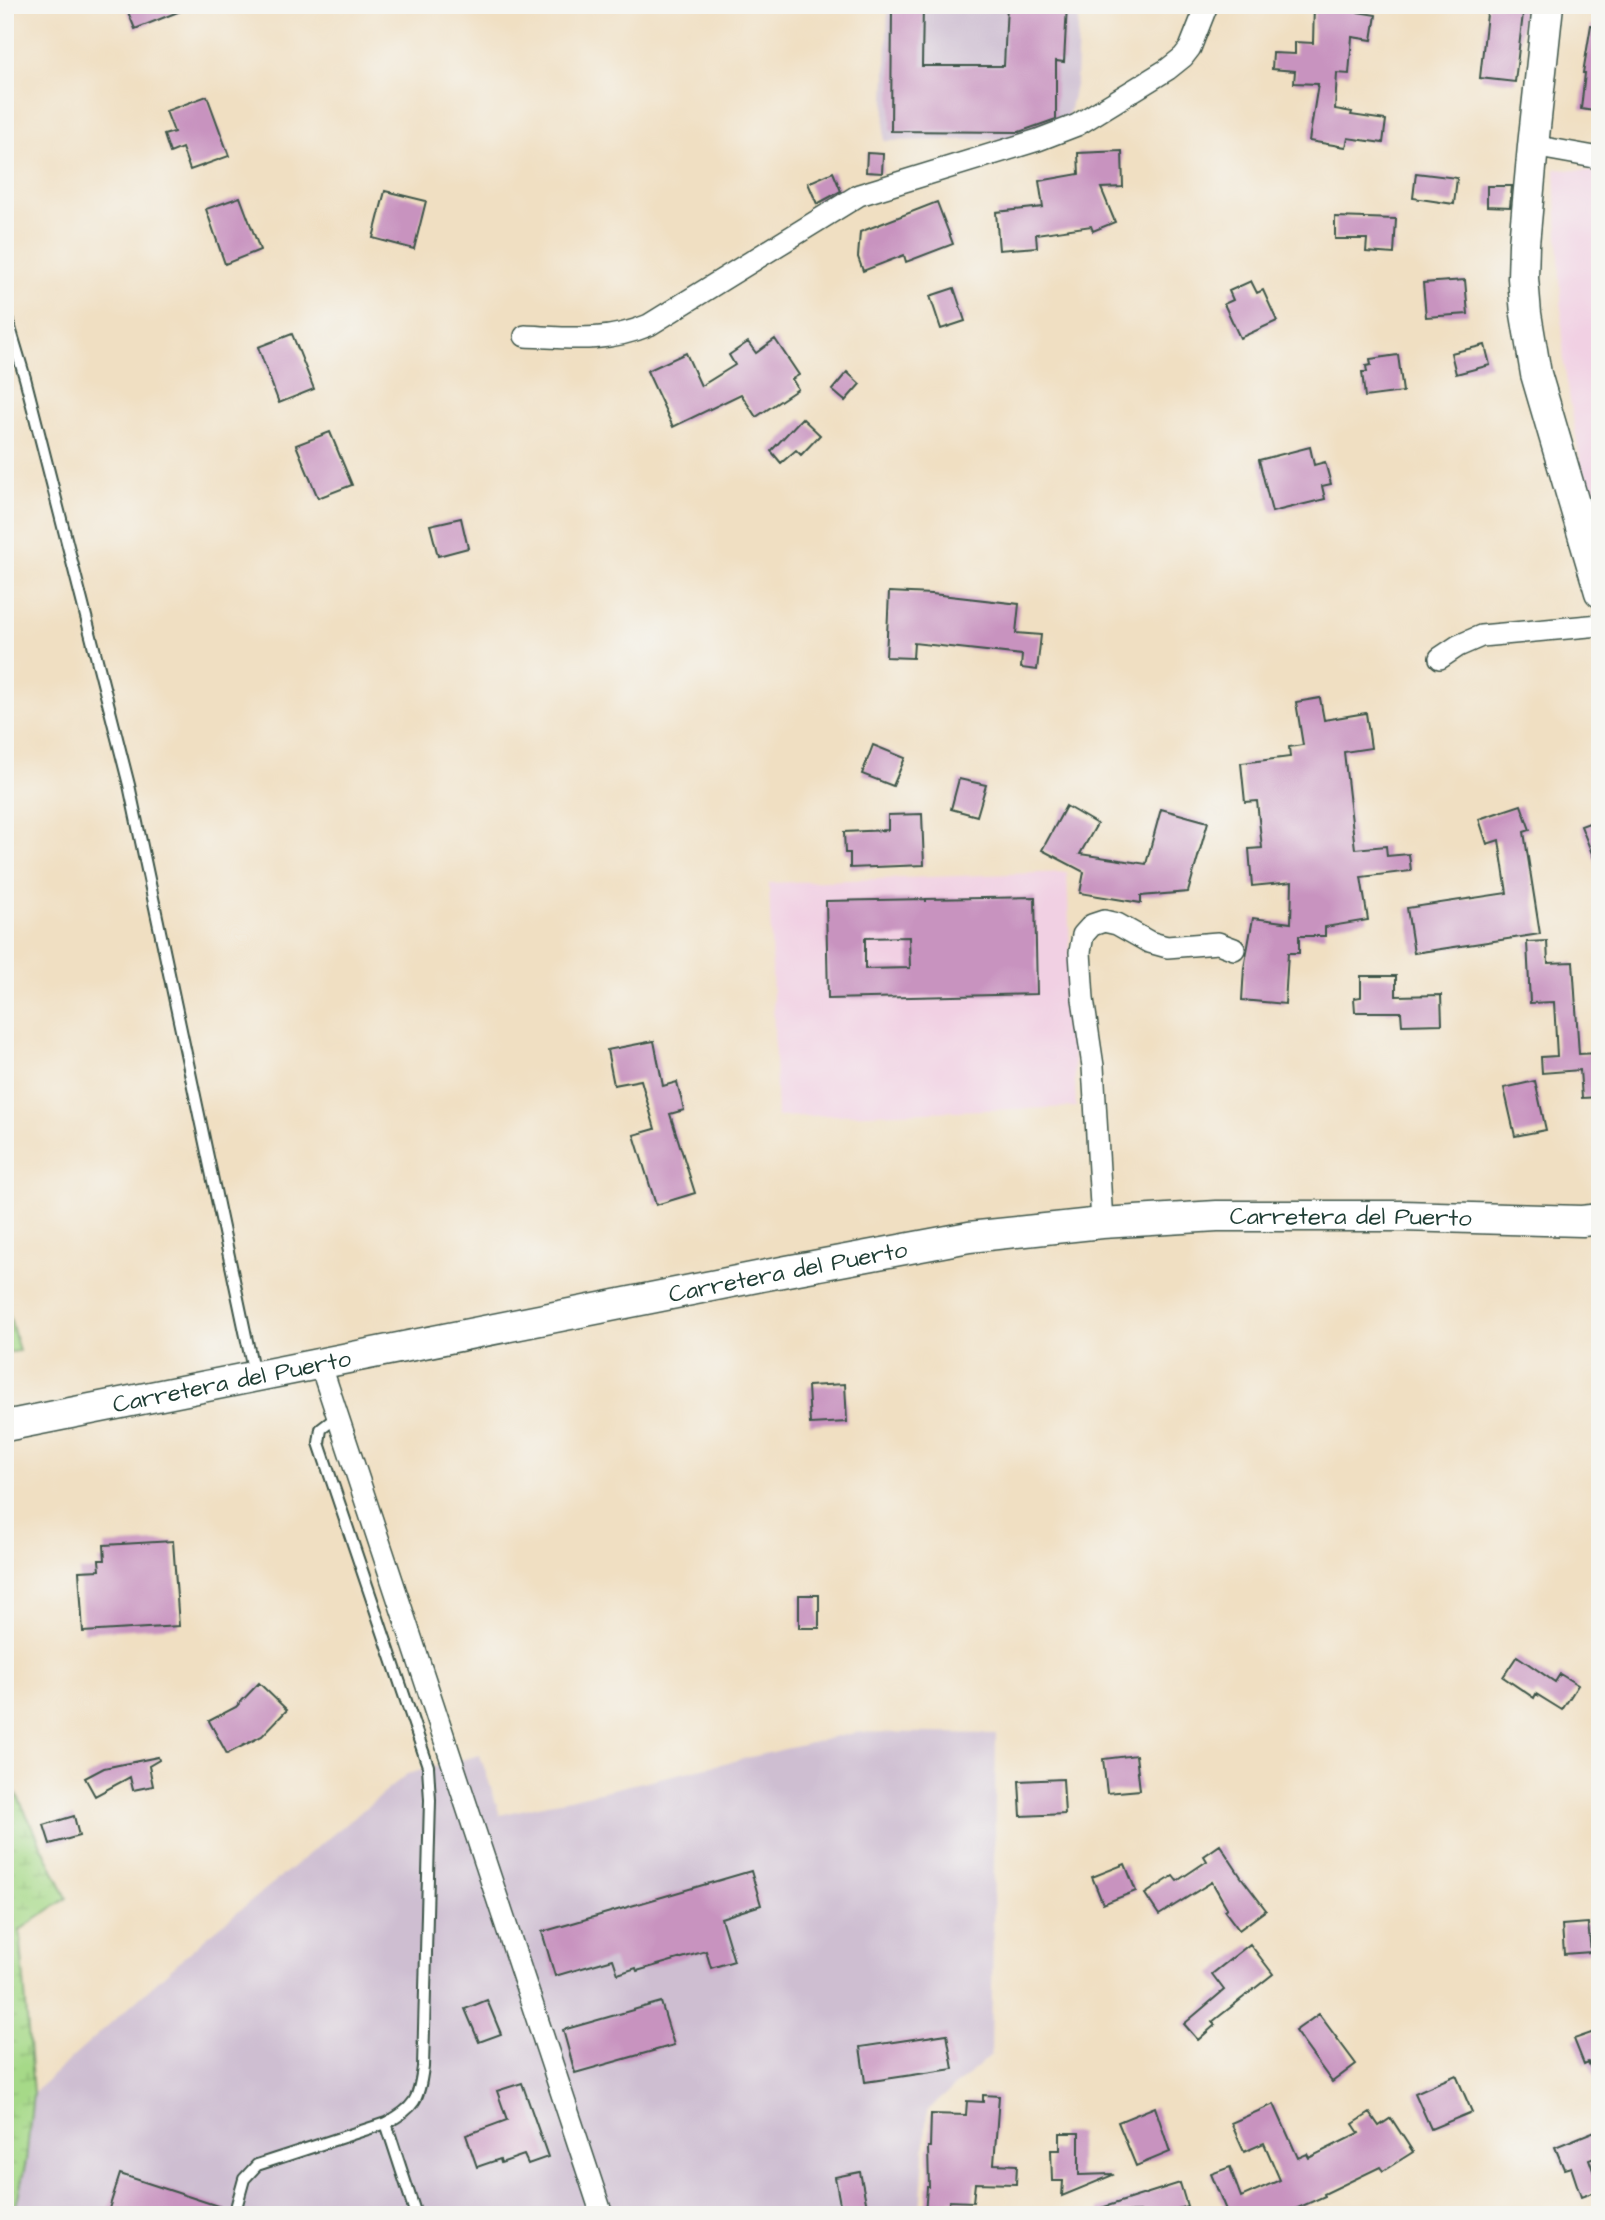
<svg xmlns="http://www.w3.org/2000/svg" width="1605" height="2220" font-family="'Architects Daughter',sans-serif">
	<defs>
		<pattern id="wetland-marsh" width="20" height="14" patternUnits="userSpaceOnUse" patternTransform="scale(1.75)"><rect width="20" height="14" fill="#a6d988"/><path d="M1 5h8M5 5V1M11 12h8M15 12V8" fill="none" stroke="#8ebb76"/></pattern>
	</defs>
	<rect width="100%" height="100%" fill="#f6f6f2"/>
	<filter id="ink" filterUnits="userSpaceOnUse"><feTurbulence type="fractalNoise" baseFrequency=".0143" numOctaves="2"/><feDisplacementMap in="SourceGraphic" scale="14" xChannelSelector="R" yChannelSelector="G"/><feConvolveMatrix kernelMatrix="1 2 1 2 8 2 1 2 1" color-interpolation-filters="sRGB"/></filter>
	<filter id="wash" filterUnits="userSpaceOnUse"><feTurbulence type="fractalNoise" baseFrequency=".00686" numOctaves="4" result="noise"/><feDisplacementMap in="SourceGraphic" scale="28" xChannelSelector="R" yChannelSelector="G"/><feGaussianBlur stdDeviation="1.57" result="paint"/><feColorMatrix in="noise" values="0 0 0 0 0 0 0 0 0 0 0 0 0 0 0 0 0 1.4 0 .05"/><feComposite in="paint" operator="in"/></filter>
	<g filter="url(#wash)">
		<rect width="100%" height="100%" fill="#f0dfc2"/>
		<path fill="#f1d0e3" d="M 1555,169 L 1600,172 L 1600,546 L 1586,495 L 1564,365 Z
			M 1067,872 L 1076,1107 L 777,1117 L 769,883 Z"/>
		<path fill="#cebed1" d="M 871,5 L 1079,5 L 1076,81 L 1067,122 L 1019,139 L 884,141 L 888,7 Z
			M 858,1732 L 996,1734 L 991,2055 L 927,2111 L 920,2215 L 14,2215 L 26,2161 L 33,2093 L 203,1940 L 407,1774 L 480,1755 L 500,1815 Z"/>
		<path fill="url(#wetland-marsh)" stroke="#628b5e" stroke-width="2" d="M 5,1299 L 19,1351 L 5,1353 Z
			M 5,1785 L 17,1795 L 67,1898 L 20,1930 L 33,2093 L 26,2161 L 14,2215 L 5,2215 Z"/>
		<g id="blocks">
			<path fill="#c893bf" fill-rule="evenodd" d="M 125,5 L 193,5 L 193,6 L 135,29 Z
				M 892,5 L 923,5 L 922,66 L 1004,66 L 1007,5 L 1067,5 L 1064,62 L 1056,61 L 1056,119 L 1019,132 L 891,131 Z
				M 1314,5 L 1351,5 L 1351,11 L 1376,15 L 1372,40 L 1352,37 L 1349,74 L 1337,73 L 1335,109 L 1352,112 L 1351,115 L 1386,120 L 1383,143 L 1348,138 L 1346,147 L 1309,141 L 1318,84 L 1294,83 L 1295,71 L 1272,69 L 1273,53 L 1295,54 L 1295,42 L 1313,43 Z
				M 1488,5 L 1524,5 L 1515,82 L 1480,78 Z
				M 1591,25 L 1600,26 L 1600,112 L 1581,109 L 1585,73 L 1583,73 Z
				M 207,96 L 229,156 L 190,170 L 182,148 L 170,153 L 164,135 L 174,132 L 166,111 Z
				M 1122,151 L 1123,187 L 1101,188 L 1115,222 L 1093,231 L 1091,226 L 1036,234 L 1037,247 L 999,250 L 996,212 L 1043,207 L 1039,181 L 1079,174 L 1078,153 Z
				M 867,153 L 883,154 L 882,173 L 866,172 Z
				M 833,172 L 841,191 L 817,204 L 808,183 Z
				M 1416,173 L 1457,178 L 1454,204 L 1413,198 Z
				M 1487,186 L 1512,186 L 1510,207 L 1487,206 Z
				M 385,191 L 426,201 L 414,249 L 373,238 Z
				M 240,197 L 260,250 L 225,264 L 206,209 Z
				M 937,202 L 953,244 L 906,262 L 904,255 L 863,271 L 858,257 L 860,232 Z
				M 1335,217 L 1396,219 L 1394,254 L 1366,252 L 1367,239 L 1335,239 Z
				M 1465,280 L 1468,314 L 1426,317 L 1423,283 Z
				M 1251,281 L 1257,293 L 1263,290 L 1277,321 L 1240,338 L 1224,304 L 1233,300 L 1229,291 Z
				M 954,288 L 965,321 L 941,329 L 930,296 Z
				M 292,334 L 314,389 L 279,403 L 258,347 Z
				M 775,339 L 799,375 L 792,379 L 798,389 L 756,417 L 741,394 L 673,427 L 647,371 L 686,353 L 701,386 L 735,365 L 729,355 L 748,342 L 756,353 Z
				M 1485,345 L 1490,365 L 1456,374 L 1451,353 Z
				M 1398,355 L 1403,392 L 1365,397 L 1362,372 L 1367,372 L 1366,366 L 1371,365 L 1370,359 Z
				M 847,372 L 860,384 L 845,401 L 832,390 Z
				M 802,418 L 820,435 L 801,455 L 796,450 L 781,463 L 771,451 Z
				M 330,432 L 352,485 L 318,498 L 296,445 Z
				M 1310,447 L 1314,465 L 1325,462 L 1331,484 L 1322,486 L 1325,499 L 1272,512 L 1259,460 Z
				M 461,518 L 468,548 L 438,556 L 430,525 Z
				M 889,592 L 932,594 L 1019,604 L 1016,633 L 1041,635 L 1037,670 L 1021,668 L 1022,655 L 914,643 L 913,658 L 886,657 Z
				M 1320,698 L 1324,720 L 1366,713 L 1371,748 L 1344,752 L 1355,849 L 1386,846 L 1387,856 L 1409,854 L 1411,871 L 1361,877 L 1368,920 L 1325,927 L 1325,936 L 1299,936 L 1299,953 L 1288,953 L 1285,1004 L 1242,1000 L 1244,968 L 1253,918 L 1291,923 L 1292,882 L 1252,886 L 1249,849 L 1262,848 L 1257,801 L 1245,802 L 1241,763 L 1290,757 L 1289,747 L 1303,745 L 1296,702 Z
				M 873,745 L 905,758 L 893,786 L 862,774 Z
				M 959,779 L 986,785 L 977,816 L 951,809 Z
				M 1521,805 L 1530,830 L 1524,832 L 1540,934 L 1414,953 L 1407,908 L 1507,893 L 1499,840 L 1487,844 L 1479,819 Z
				M 1066,806 L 1097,824 L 1080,854 L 1146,864 L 1161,809 L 1208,822 L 1188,892 L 1141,896 L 1141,903 L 1080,893 L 1084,872 L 1042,850 Z
				M 922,814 L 924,865 L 850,868 L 850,853 L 845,853 L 844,832 L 888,830 L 888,815 Z
				M 1600,819 L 1600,871 L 1599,871 L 1581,826 Z
				M 1035,897 L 1037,994 L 828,999 L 826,901 L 926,899 L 926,902 L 926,899 ZM 909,937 L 910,968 L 865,969 L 865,938 Z
				M 1547,941 L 1548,963 L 1573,962 L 1579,1054 L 1600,1053 L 1600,1097 L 1582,1098 L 1580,1070 L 1542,1073 L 1541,1057 L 1557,1056 L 1554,1002 L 1530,1003 L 1527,942 Z
				M 1361,976 L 1396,976 L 1396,996 L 1441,995 L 1442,1024 L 1402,1025 L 1401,1012 L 1355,1012 L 1354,998 L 1361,997 Z
				M 654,1041 L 663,1086 L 677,1082 L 684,1110 L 670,1114 L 695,1193 L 656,1205 L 634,1135 L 655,1129 L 641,1080 L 614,1085 L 607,1050 Z
				M 1535,1081 L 1546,1130 L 1515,1136 L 1504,1088 Z
				M 845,1384 L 847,1422 L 810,1424 L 808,1386 Z
				M 173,1541 L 179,1626 L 83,1632 L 79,1571 L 100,1570 L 99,1560 L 105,1560 L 104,1545 Z
				M 799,1595 L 819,1595 L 819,1628 L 799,1628 Z
				M 1517,1656 L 1555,1682 L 1560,1674 L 1578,1685 L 1562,1710 L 1536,1694 L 1534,1698 L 1503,1677 Z
				M 259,1683 L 287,1710 L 262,1736 L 227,1754 L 209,1721 L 236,1707 Z
				M 1136,1755 L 1140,1790 L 1107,1793 L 1103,1759 Z
				M 158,1757 L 159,1760 L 149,1766 L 153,1786 L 133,1790 L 130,1777 L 95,1796 L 85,1778 L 104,1768 Z
				M 1063,1779 L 1065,1814 L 1021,1816 L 1019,1781 Z
				M 74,1816 L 79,1836 L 50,1844 L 44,1825 Z
				M 1220,1845 L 1241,1877 L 1266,1910 L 1239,1930 L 1224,1910 L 1227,1908 L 1212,1882 L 1159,1915 L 1145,1894 L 1173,1876 L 1177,1881 L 1207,1861 L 1204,1856 Z
				M 1125,1864 L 1136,1891 L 1103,1904 L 1092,1877 Z
				M 751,1871 L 761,1905 L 721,1918 L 734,1961 L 711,1968 L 706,1951 L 637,1971 L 636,1968 L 618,1974 L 613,1959 L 555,1976 L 542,1932 Z
				M 1588,1923 L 1591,1952 L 1564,1954 L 1562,1925 Z
				M 1250,1944 L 1273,1974 L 1212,2022 L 1215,2025 L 1198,2040 L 1184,2024 L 1224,1990 L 1212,1974 Z
				M 487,2000 L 501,2034 L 479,2042 L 465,2009 Z
				M 661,2002 L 674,2045 L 575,2073 L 563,2030 Z
				M 1319,2014 L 1356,2064 L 1332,2082 L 1295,2031 Z
				M 1600,2030 L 1600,2088 L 1588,2062 L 1584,2064 L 1574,2039 Z
				M 947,2034 L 953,2069 L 865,2082 L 860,2047 Z
				M 1456,2075 L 1472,2112 L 1431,2129 L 1415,2093 Z
				M 522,2083 L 548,2157 L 528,2164 L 524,2155 L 501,2163 L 500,2159 L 477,2167 L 466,2135 L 507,2120 L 497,2091 Z
				M 983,2095 L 999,2096 L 994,2164 L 1017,2165 L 1016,2184 L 975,2183 L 973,2202 L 949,2201 L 948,2215 L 925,2215 L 927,2187 L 929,2187 L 928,2147 L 930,2147 L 931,2114 L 966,2115 L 967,2101 L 983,2102 Z
				M 1274,2104 L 1298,2158 L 1307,2154 L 1309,2158 L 1359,2133 L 1353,2124 L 1370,2113 L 1379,2126 L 1391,2118 L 1413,2152 L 1383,2171 L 1380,2167 L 1324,2194 L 1325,2196 L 1282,2215 L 1228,2215 L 1211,2174 L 1230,2167 L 1241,2197 L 1280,2180 L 1264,2143 L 1244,2152 L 1231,2123 Z
				M 1155,2107 L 1170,2152 L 1136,2166 L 1118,2122 Z
				M 1600,2129 L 1600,2155 L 1589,2159 L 1600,2190 L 1581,2197 L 1571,2167 L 1564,2169 L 1555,2147 Z
				M 1060,2133 L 1079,2133 L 1079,2175 L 1112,2174 L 1113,2175 L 1062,2196 L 1063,2181 L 1052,2181 L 1051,2150 L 1060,2150 Z
				M 860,2172 L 868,2212 L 842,2215 L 835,2177 Z
				M 120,2174 L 227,2209 L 226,2215 L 107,2215 Z
				M 1180,2183 L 1187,2206 L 1159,2215 L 1153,2215 L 1152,2212 L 1099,2213 L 1098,2209 Z"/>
		</g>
	</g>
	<g filter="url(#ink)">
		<use href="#blocks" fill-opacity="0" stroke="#3e5549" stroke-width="2"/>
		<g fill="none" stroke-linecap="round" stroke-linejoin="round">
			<defs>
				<path id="service" d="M 5,311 L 25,378 L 129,785 L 254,1374
					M 386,2123 L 416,2215
					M 234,2215 L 244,2179 L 257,2165 L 386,2123 C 415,2108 419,2099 423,2067 L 430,1800 L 428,1766 L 319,1443 L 321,1429 L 338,1416"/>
				<path id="minor" d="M 1533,146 L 1600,158
					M 525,336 C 570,338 606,343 649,325 L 859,195 L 1038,140 L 1077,125 L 1168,69 L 1183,57 L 1190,48 L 1207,5
					M 1440,658 L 1458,646 L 1481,636 L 1600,625
					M 1102,1223 L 1093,1066 L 1083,999 L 1080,952 L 1083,935 L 1092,925 L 1104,921 L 1117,924 L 1149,942 L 1167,947 L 1218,943 L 1234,949
					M 320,1363 L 602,2215"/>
				<g id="secondary">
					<path d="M 1548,5 L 1533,146 L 1524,244 L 1523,278 L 1526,314 L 1536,374 L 1600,592"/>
					<path id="s1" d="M 5,1426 L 787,1271 L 969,1237 L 1102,1223 L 1217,1216 L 1402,1216 L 1582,1221 L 1600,1219"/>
				</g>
			</defs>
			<use href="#service" stroke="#3e5549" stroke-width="14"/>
			<use href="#minor" stroke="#3e5549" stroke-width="24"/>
			<use href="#secondary" stroke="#3e5549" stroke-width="33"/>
			<use href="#service" stroke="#fff" stroke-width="10"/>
			<use href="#minor" stroke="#fff" stroke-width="21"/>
			<use href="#secondary" stroke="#fff" stroke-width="30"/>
		</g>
	</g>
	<g text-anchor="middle" stroke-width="5" stroke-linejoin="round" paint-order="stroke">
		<g font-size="24" fill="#1f3d34" stroke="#f6f6f2">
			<text dy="8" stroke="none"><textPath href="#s1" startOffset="1365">Carretera del Puerto</textPath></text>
			<text dy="8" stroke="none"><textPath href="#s1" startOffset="798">Carretera del Puerto</textPath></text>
			<text dy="8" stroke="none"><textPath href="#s1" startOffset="231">Carretera del Puerto</textPath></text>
		</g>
	</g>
	<rect width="1605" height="2220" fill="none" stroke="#f6f6f2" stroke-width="28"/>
</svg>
